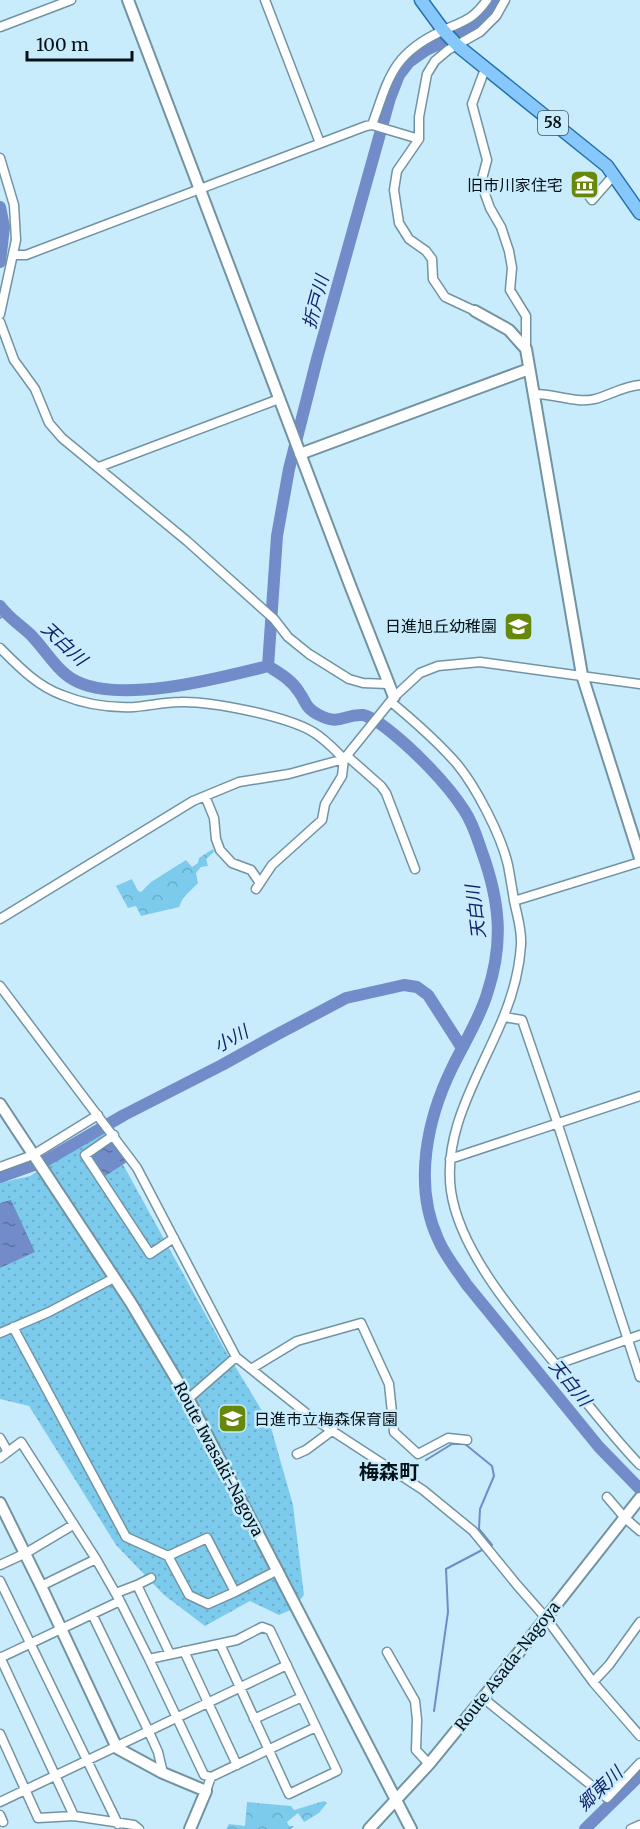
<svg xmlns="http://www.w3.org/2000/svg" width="640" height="1829" font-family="Merriweather,'Noto Sans JP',serif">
	<defs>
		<pattern id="grass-dots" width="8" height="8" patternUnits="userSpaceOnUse" patternTransform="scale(1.5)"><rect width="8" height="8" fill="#7dcbec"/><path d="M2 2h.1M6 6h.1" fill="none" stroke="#6badca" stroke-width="1.8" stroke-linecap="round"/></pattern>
		<pattern id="forest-crowns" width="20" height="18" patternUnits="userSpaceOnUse" patternTransform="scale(1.5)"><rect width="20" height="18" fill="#7dcbec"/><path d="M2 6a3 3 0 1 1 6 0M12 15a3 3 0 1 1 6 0" fill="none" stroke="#6badca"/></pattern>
		<pattern id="water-ripples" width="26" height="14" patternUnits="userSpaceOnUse" patternTransform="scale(1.5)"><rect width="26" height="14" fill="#728bc9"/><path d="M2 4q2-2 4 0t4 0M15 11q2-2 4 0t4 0" fill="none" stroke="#5c70a2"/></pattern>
	</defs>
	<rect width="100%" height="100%" fill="#c9ecfc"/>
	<path fill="url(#grass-dots)" d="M 104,1130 L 224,1348 L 270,1424 L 293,1505 L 304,1595 L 293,1609 L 279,1615 L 250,1601 L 205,1626 L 164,1595 L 116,1545 L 29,1406 L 0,1399 L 0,1183 L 30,1176 Z"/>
	<path fill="url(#forest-crowns)" d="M 213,849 L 214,852 L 206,859 L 208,866 L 201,867 L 196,873 L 198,883 L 183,898 L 179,907 L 141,916 L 136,906 L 128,908 L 116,886 L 132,879 L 138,891 L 141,892 L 151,882 L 186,860 L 192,867 L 198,863 L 199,858 Z
		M 324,1801 L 327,1803 L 319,1813 L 304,1822 L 298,1813 L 287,1822 L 289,1826 L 294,1826 L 291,1829 L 226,1829 L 229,1824 L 245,1826 L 247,1802 L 291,1806 L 294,1810 Z"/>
	<path fill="url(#water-ripples)" d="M 112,1141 L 127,1162 L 105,1176 L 88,1155 Z
		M 11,1200 L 35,1252 L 0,1268 L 0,1203 Z"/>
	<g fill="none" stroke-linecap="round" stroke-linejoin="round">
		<path stroke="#728bc9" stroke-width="2" d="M 0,618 L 7,613
			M 426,1460 L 452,1444 L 465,1444 L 492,1466 L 494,1476 L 480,1509 L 479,1529 L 492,1545 L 489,1547
			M 434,1711 L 448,1612 L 446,1569 L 484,1549"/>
		<path stroke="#728bc9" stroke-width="12" d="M 0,207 L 4,227 L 0,262
			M 0,606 C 8,617 20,625 30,634 C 45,649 56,670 74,680 C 119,705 220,678 268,666 C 279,673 292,680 299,692 C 307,703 305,708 319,715 C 341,726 343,714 363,715 C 369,716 381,724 386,728 C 412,748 447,783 464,810 C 473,823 477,838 482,852 C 500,902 504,943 487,994 C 479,1020 464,1043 452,1068 C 427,1119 413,1185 438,1239 C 445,1256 457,1270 467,1285 L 599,1447 L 640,1489
			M 268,666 L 277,536 L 289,469 L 317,359 L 390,98 L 399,75 L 409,62 L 426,50 L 477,26 L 496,0
			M 0,1177 L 45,1161 L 124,1115 L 222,1065 L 276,1035 L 346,998 L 404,985 L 417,987 L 428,995 L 462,1048
			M 585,1829 L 640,1775"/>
		<defs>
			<path id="street" d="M 265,0 L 320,143
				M 0,27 L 71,0
				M 485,69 L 472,104 L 487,160 L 481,183 L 490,208 L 501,227 L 509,251 L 512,268 L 510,290 L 526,316 L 526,349
				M 372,125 C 389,78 392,54 442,31 C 463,21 472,21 487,0
				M 0,158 L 14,205 L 16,240 L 0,314
				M 589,196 L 592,200 L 614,175
				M 14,255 L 26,255 L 366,126 L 372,125 L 419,139
				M 475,311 L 445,297 L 433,279 L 432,259 L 426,251 L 409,239 L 399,223 L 394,190 L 397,171 L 419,139 L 419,117 L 427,74 L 435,61 L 448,50 L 480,32 L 496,16 L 505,0
				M 0,322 L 14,360 L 35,389 L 49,423 L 62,438 L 187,541 L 274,619 L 288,637 L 309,654 L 349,679 L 363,683 L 388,684
				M 533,394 C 553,393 576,404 595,399 C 610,395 624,386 640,385
				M 99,467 L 279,399
				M 0,648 C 18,666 37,686 62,695 C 84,704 110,708 134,707 C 149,706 164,702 180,702 C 211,701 286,716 313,732 C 325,739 335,750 344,759 L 342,776 L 325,804 L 322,820 L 272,865 L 256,889
				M 391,702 C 414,721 437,741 457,764 C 476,787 501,835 508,865 C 510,876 512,888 514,900 C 517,916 522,929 521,945 C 519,976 510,1004 497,1032 C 475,1082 443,1134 451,1191 C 460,1254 522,1323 561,1371 C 587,1403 612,1436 640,1465
				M 347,756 L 381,786 L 386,793 L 415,869
				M 205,796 L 214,818 L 216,839 L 220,850 L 232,863 L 251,870 L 260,883
				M 514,901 L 640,862
				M 0,919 L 193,801 L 239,782 L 289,774 L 344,759 L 394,697 L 420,673 L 438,666 L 480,662 L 640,684
				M 0,986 L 137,1168 L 236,1357 L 311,1417 L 423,1490 L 473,1531 L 517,1585 L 546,1618 L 593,1682 L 640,1736
				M 504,1017 L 522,1020 L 557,1122 L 640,1377
				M 114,1135 L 85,1155 L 150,1254 L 174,1238
				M 450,1159 L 640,1096
				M 0,1167 L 33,1155 L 98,1115
				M 13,1327 L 126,1537 L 168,1556
				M 0,1333 L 49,1312 L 114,1278
				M 555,1365 L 640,1335
				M 251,1369 L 297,1341 L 361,1323 L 389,1384 L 394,1432 L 418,1454 L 448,1438 L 467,1440
				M 188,1399 L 236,1357
				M 0,1438 L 8,1452
				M 297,1454 L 306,1450 L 333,1430
				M 0,1458 L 21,1442 L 96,1559 L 120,1601 L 149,1659 L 237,1640 L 262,1627 L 270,1630 L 337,1771 L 289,1794 L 220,1644
				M 607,1497 L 625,1518 L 640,1531
				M 0,1565 L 26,1553 L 73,1525
				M 0,1581 L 118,1824
				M 137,1585 L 151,1578
				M 41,1586 L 96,1559
				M 235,1592 L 207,1538 L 168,1556 L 189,1595 L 208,1604 L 235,1592 L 278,1570
				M 116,1593 L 137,1585 L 170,1654
				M 92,1614 L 149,1732 L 158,1752 L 163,1773
				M 184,1651 L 237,1765
				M 387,1652 L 415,1701 L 417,1720 L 416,1750 L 429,1764
				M 0,1657 L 74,1816
				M 0,1658 L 120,1601
				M 149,1659 L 204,1775 L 211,1777 L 206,1791
				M 593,1682 L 609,1665 L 640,1622
				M 483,1698 L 607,1798 L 640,1763
				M 254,1719 L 302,1697
				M 0,1734 L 38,1818 L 74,1816 L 134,1825 L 139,1829
				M 211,1777 L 316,1727
				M 0,1802 L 287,1665
				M 0,1815 L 3,1822
				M 631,1829 L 640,1825"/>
			<path id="secondary" d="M 128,0 L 350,585 L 394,697
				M 475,311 L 509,330 L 526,349 L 582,675 L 640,858
				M 300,454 L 529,369
				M 0,1104 L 131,1303 L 190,1402 L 411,1829
				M 0,1503 L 41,1586 L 117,1748 L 163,1773 L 206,1791 L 190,1829
				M 369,1829 L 429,1764 L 483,1698 L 640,1498"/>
			<path id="primary" d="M 421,0 L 443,30 L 458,46 L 607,166 L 640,213"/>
		</defs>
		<use href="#street" stroke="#7293a1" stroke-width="11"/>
		<use href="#secondary" stroke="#7293a1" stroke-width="14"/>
		<use href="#primary" stroke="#2571ab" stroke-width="15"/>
		<use href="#street" stroke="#fff" stroke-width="8"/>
		<use href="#secondary" stroke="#fff" stroke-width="10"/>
		<use href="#primary" stroke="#86c8fc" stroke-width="12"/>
	</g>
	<defs>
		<symbol id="museum-square" viewBox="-11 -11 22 22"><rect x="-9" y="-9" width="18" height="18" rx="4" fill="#67890b" stroke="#c9ecfc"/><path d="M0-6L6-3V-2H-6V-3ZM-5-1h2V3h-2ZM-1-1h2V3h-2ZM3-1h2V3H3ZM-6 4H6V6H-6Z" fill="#fff"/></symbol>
		<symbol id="school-square" viewBox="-11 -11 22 22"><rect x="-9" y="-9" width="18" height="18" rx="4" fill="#67890b" stroke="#c9ecfc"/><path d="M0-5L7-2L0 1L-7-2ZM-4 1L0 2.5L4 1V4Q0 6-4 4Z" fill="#fff"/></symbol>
	</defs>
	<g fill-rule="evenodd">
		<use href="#museum-square" x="568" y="168" width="33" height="33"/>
		<use href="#school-square" x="502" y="610" width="33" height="33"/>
		<use href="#school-square" x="216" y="1402" width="33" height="33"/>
	</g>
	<g text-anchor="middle" stroke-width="5" stroke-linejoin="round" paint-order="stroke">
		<rect fill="#c9ecfc" stroke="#40535c" stroke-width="1.5" x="538" y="111" width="30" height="24" rx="4.5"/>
		<g font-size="15" font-weight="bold" fill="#061218">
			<text x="553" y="128">58</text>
		</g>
		<g font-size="16" fill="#061218" stroke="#c9ecfc" text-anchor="end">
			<text x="563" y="191">旧市川家住宅</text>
			<text x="497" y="632">日進旭丘幼稚園</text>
			<text x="254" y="1425" text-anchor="start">日進市立梅森保育園</text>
		</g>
		<g font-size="16" fill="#061218" stroke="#c9ecfc">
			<text transform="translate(219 1459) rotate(62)" y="6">Route Iwasaki-Nagoya</text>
			<text transform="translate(507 1666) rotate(-52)" y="6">Route Asada-Nagoya</text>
		</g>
		<g font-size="18" font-style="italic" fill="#12236c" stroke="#c9ecfc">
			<text transform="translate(316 302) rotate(-75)" y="6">折戸川</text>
			<text transform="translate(64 644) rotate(43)" y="6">天白川</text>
			<text transform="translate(476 912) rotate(-97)" y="6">天白川</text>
			<text transform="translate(231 1039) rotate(-28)" y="6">小川</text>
			<text transform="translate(570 1383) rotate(51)" y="6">天白川</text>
			<text transform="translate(600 1789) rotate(-44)" y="6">郷東川</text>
		</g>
		<g font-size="20" font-weight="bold" fill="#061218" stroke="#c9ecfc">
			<text x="389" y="1479">梅森町</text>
		</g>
	</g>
	<path d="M27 51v9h105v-9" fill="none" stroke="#061218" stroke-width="3"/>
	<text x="36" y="51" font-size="18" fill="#061218" stroke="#c9ecfc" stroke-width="4.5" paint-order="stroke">100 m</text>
</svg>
